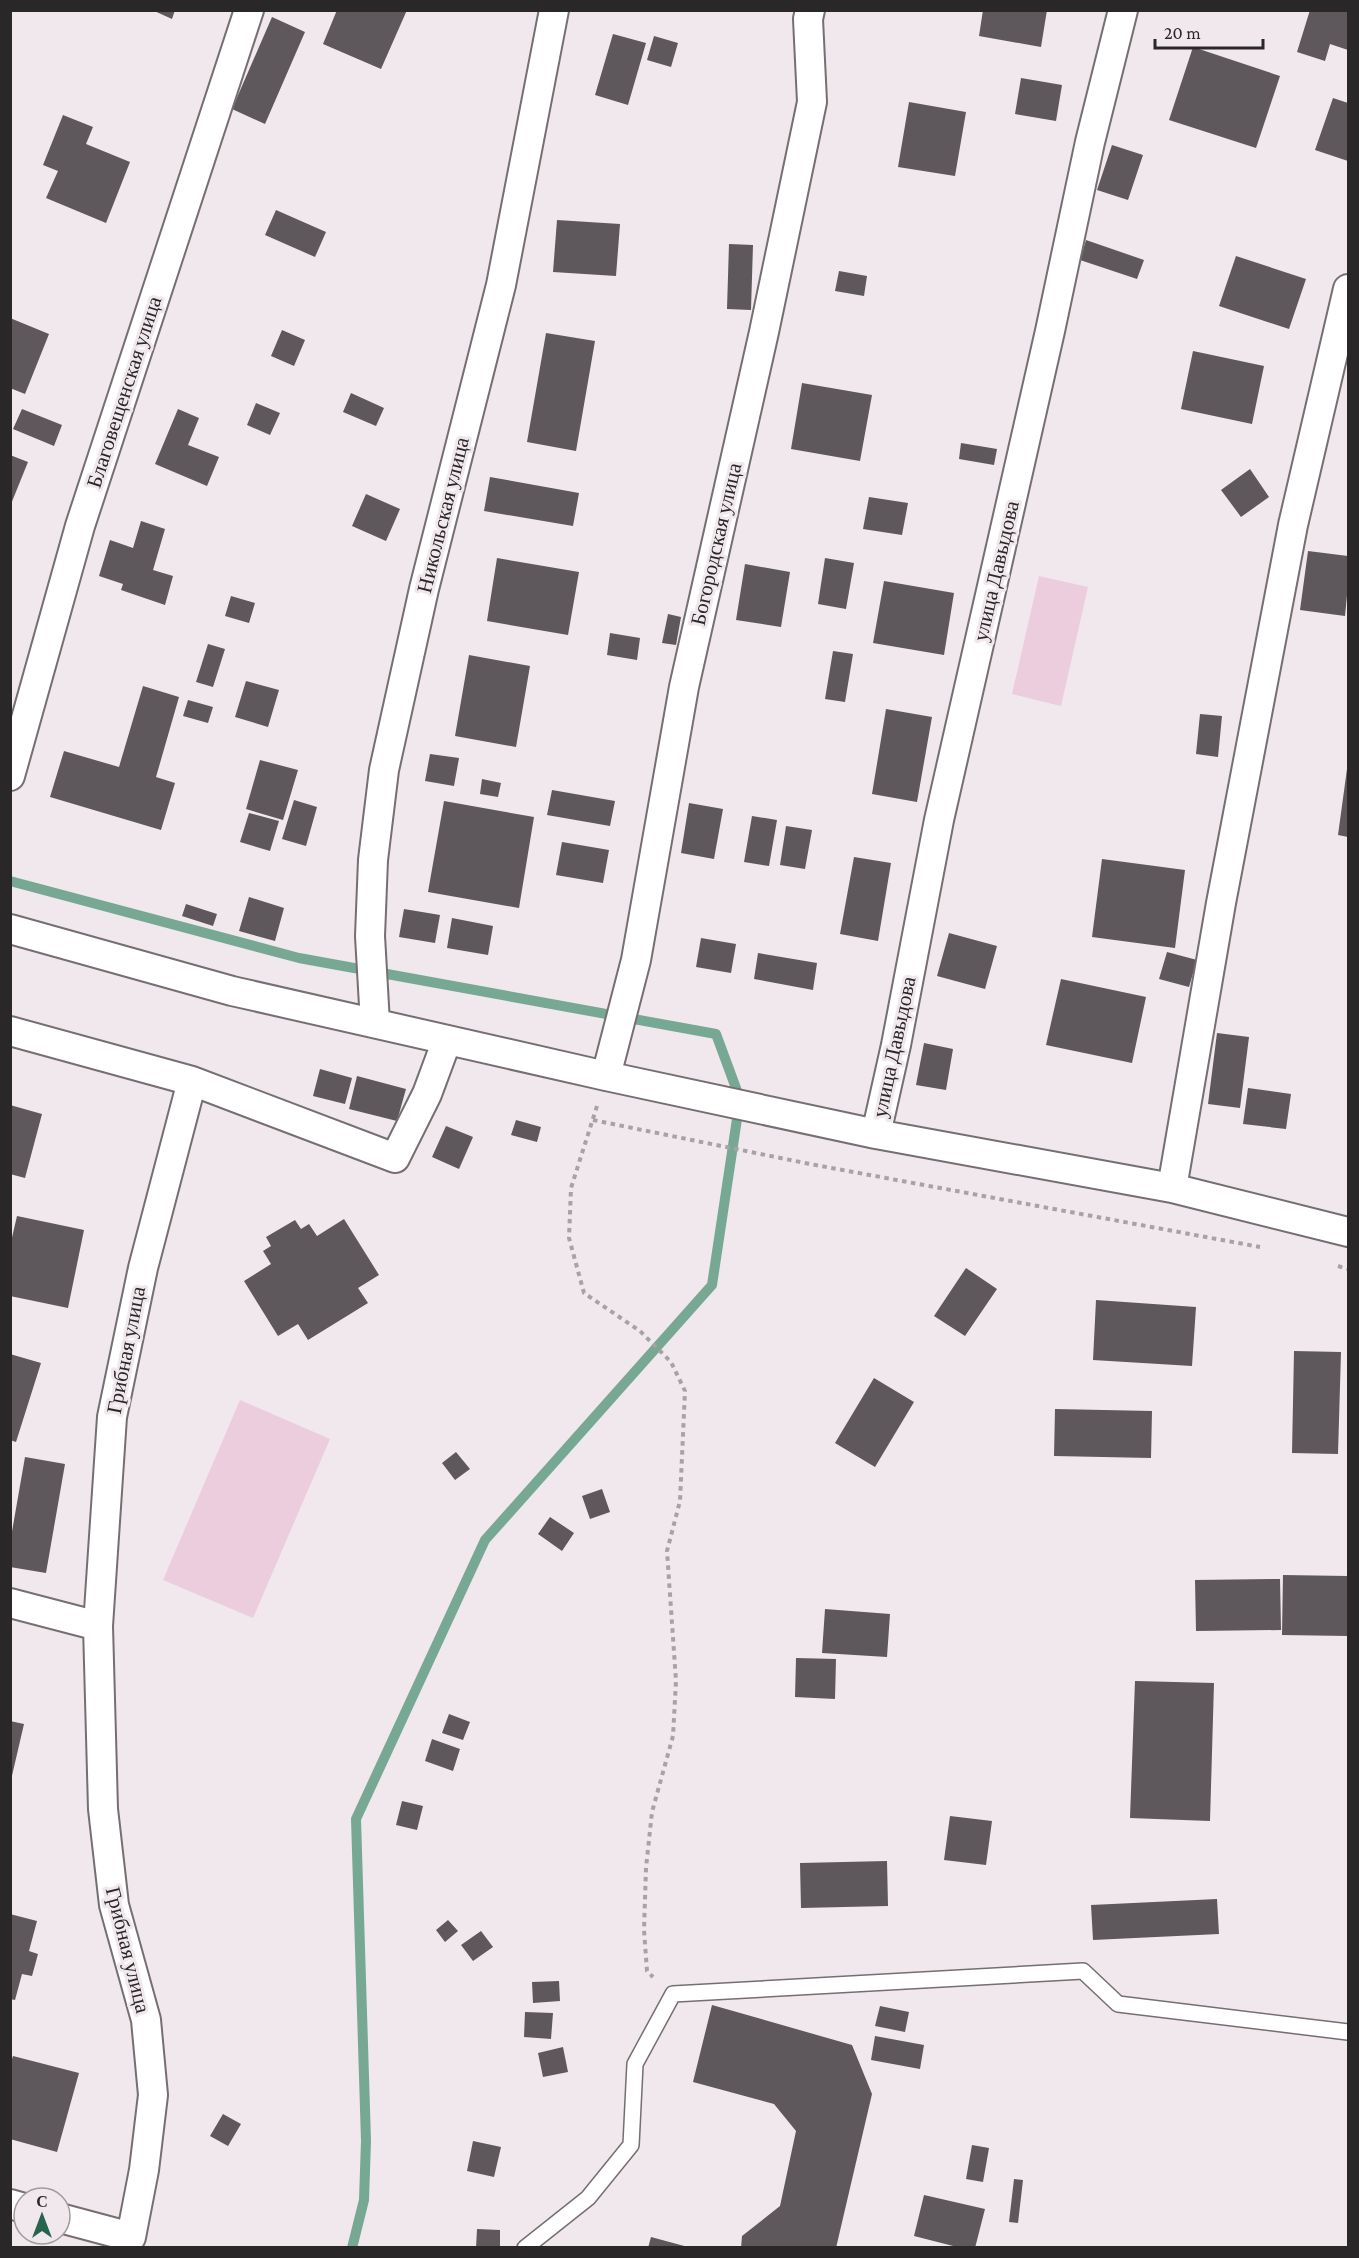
<svg xmlns="http://www.w3.org/2000/svg" width="1359" height="2258" font-family="'Crimson Pro',serif">
	<rect width="100%" height="100%" fill="#f0e8ec"/>
	<path fill="#eccddd" d="M 1039,576 L 1088,587 L 1061,706 L 1012,694 Z
		M 240,1400 L 330,1439 L 253,1618 L 163,1580 Z"/>
	<g fill="none" stroke-linecap="round" stroke-linejoin="round">
		<path stroke="#77a893" stroke-width="10" d="M 10,881 L 299,958 L 716,1034 L 740,1099 L 712,1285 L 485,1540 L 356,1819 L 366,2141 L 364,2200 L 352,2248"/>
	</g>
	<path fill="#5e575b" d="M 152,10 L 175,10 L 172,19 Z
		M 337,10 L 407,10 L 381,69 L 323,44 Z
		M 983,10 L 1047,10 L 1041,47 L 979,36 Z
		M 1310,10 L 1348,11 L 1348,50 L 1330,44 L 1325,61 L 1297,52 Z
		M 272,17 L 305,32 L 265,124 L 232,109 Z
		M 613,34 L 646,43 L 628,105 L 595,95 Z
		M 654,36 L 678,43 L 671,67 L 647,60 Z
		M 1193,47 L 1280,76 L 1256,148 L 1169,120 Z
		M 1021,78 L 1062,85 L 1056,121 L 1015,114 Z
		M 1333,98 L 1348,103 L 1348,161 L 1315,150 Z
		M 909,102 L 966,112 L 955,176 L 898,167 Z
		M 63,115 L 93,127 L 86,144 L 130,162 L 106,223 L 46,198 L 58,171 L 43,165 Z
		M 1112,145 L 1143,155 L 1128,200 L 1097,190 Z
		M 276,210 L 326,232 L 315,257 L 265,235 Z
		M 557,220 L 620,224 L 616,276 L 553,272 Z
		M 1086,240 L 1144,260 L 1137,279 L 1080,260 Z
		M 729,244 L 753,245 L 751,310 L 727,309 Z
		M 1236,256 L 1306,279 L 1289,329 L 1219,306 Z
		M 839,271 L 867,276 L 864,296 L 835,291 Z
		M 10,318 L 49,334 L 25,394 L 10,388 Z
		M 282,330 L 305,340 L 294,366 L 271,356 Z
		M 546,333 L 595,341 L 576,451 L 527,442 Z
		M 1193,351 L 1264,366 L 1252,424 L 1181,409 Z
		M 802,383 L 872,395 L 860,461 L 791,449 Z
		M 351,393 L 384,408 L 376,426 L 343,412 Z
		M 256,403 L 280,413 L 270,435 L 247,425 Z
		M 22,409 L 62,425 L 54,446 L 13,429 Z
		M 178,409 L 199,418 L 188,445 L 219,457 L 207,486 L 155,464 Z
		M 961,443 L 997,449 L 994,465 L 959,459 Z
		M 10,455 L 28,462 L 11,504 L 10,504 Z
		M 1250,469 L 1269,497 L 1241,517 L 1221,490 Z
		M 490,477 L 579,493 L 573,526 L 484,511 Z
		M 366,494 L 400,509 L 386,541 L 352,526 Z
		M 869,497 L 908,503 L 902,535 L 863,529 Z
		M 141,521 L 165,529 L 153,570 L 173,576 L 165,605 L 121,590 L 123,584 L 99,576 L 110,540 L 133,548 Z
		M 1308,551 L 1348,556 L 1348,585 L 1345,616 L 1300,610 Z
		M 497,558 L 579,572 L 568,635 L 487,621 Z
		M 825,558 L 854,563 L 846,609 L 818,604 Z
		M 745,564 L 790,572 L 781,627 L 736,620 Z
		M 884,581 L 954,593 L 944,655 L 873,643 Z
		M 231,596 L 255,603 L 249,623 L 225,616 Z
		M 668,614 L 681,617 L 676,645 L 662,643 Z
		M 610,633 L 640,638 L 637,660 L 607,655 Z
		M 208,644 L 225,649 L 213,687 L 196,682 Z
		M 833,651 L 853,654 L 845,702 L 825,699 Z
		M 469,655 L 530,666 L 516,747 L 455,736 Z
		M 246,681 L 279,690 L 268,727 L 235,717 Z
		M 143,686 L 179,697 L 156,777 L 175,783 L 161,830 L 50,797 L 64,751 L 119,767 Z
		M 188,700 L 213,707 L 208,723 L 183,716 Z
		M 886,709 L 932,717 L 917,802 L 872,794 Z
		M 1200,714 L 1222,716 L 1218,757 L 1196,754 Z
		M 430,754 L 459,758 L 454,786 L 425,781 Z
		M 260,760 L 298,770 L 283,820 L 246,809 Z
		M 1347,769 L 1348,769 L 1348,837 L 1338,835 Z
		M 482,779 L 501,783 L 498,797 L 480,794 Z
		M 552,790 L 615,801 L 610,826 L 547,815 Z
		M 294,800 L 317,807 L 306,846 L 282,839 Z
		M 444,801 L 534,817 L 519,908 L 428,892 Z
		M 689,803 L 723,809 L 714,859 L 681,853 Z
		M 249,813 L 279,821 L 270,851 L 240,842 Z
		M 752,816 L 777,820 L 769,866 L 744,862 Z
		M 786,826 L 812,830 L 805,869 L 780,865 Z
		M 562,842 L 609,850 L 603,883 L 556,875 Z
		M 854,857 L 891,863 L 878,941 L 840,934 Z
		M 1102,859 L 1185,870 L 1175,948 L 1092,937 Z
		M 249,897 L 284,908 L 275,941 L 239,931 Z
		M 186,904 L 217,914 L 213,926 L 182,916 Z
		M 404,909 L 440,915 L 435,943 L 399,937 Z
		M 452,918 L 493,926 L 488,955 L 447,948 Z
		M 949,933 L 997,946 L 985,989 L 937,976 Z
		M 701,938 L 736,944 L 731,973 L 696,967 Z
		M 1167,952 L 1197,960 L 1189,987 L 1159,979 Z
		M 758,953 L 817,963 L 813,990 L 754,979 Z
		M 1061,979 L 1146,997 L 1132,1063 L 1046,1045 Z
		M 1217,1033 L 1249,1037 L 1240,1108 L 1208,1104 Z
		M 924,1043 L 953,1049 L 946,1090 L 916,1085 Z
		M 320,1069 L 352,1078 L 345,1104 L 313,1096 Z
		M 357,1076 L 406,1089 L 397,1121 L 349,1109 Z
		M 1248,1088 L 1291,1094 L 1286,1129 L 1243,1124 Z
		M 10,1105 L 42,1114 L 25,1178 L 10,1174 Z
		M 516,1120 L 541,1127 L 537,1142 L 511,1135 Z
		M 446,1126 L 473,1137 L 459,1169 L 432,1157 Z
		M 17,1216 L 84,1230 L 68,1308 L 10,1296 L 10,1246 Z
		M 344,1219 L 379,1275 L 358,1288 L 368,1303 L 308,1340 L 298,1324 L 278,1336 L 244,1281 L 271,1264 L 263,1251 L 271,1246 L 266,1237 L 295,1220 L 301,1229 L 309,1224 L 317,1236 Z
		M 966,1268 L 997,1289 L 965,1336 L 934,1316 Z
		M 1096,1300 L 1196,1307 L 1192,1366 L 1093,1360 Z
		M 1294,1351 L 1341,1352 L 1338,1454 L 1292,1453 Z
		M 10,1354 L 41,1363 L 16,1442 L 10,1440 Z
		M 874,1378 L 914,1402 L 875,1467 L 835,1443 Z
		M 1055,1409 L 1152,1411 L 1151,1458 L 1054,1456 Z
		M 456,1452 L 470,1469 L 455,1480 L 442,1463 Z
		M 25,1457 L 65,1464 L 46,1573 L 10,1567 L 10,1543 Z
		M 602,1489 L 610,1512 L 590,1519 L 582,1496 Z
		M 550,1517 L 574,1533 L 562,1551 L 538,1534 Z
		M 1283,1575 L 1348,1576 L 1348,1636 L 1282,1635 Z
		M 1280,1579 L 1281,1630 L 1196,1631 L 1195,1580 Z
		M 825,1609 L 890,1614 L 887,1657 L 822,1653 Z
		M 796,1658 L 836,1659 L 835,1699 L 795,1697 Z
		M 1135,1681 L 1214,1683 L 1210,1821 L 1130,1818 Z
		M 449,1714 L 470,1722 L 463,1740 L 442,1733 Z
		M 10,1721 L 24,1724 L 11,1780 L 10,1780 Z
		M 432,1739 L 460,1749 L 453,1771 L 425,1761 Z
		M 402,1801 L 423,1806 L 417,1830 L 396,1825 Z
		M 950,1816 L 992,1821 L 986,1865 L 944,1860 Z
		M 887,1861 L 888,1906 L 801,1908 L 800,1863 Z
		M 1217,1899 L 1219,1934 L 1093,1940 L 1091,1905 Z
		M 10,1914 L 37,1921 L 29,1951 L 38,1954 L 32,1976 L 22,1974 L 15,2000 L 10,1999 Z
		M 448,1920 L 458,1931 L 445,1942 L 436,1930 Z
		M 481,1931 L 493,1947 L 473,1961 L 461,1945 Z
		M 559,1981 L 560,2001 L 533,2003 L 532,1982 Z
		M 712,2005 L 852,2045 L 872,2094 L 836,2248 L 741,2248 L 742,2236 L 780,2206 L 796,2131 L 774,2104 L 693,2082 Z
		M 880,2006 L 909,2012 L 905,2032 L 875,2026 Z
		M 525,2012 L 553,2013 L 551,2039 L 524,2037 Z
		M 875,2036 L 924,2045 L 920,2069 L 871,2060 Z
		M 563,2047 L 568,2072 L 543,2077 L 538,2053 Z
		M 13,2056 L 79,2073 L 57,2152 L 10,2139 L 10,2065 Z
		M 223,2114 L 241,2124 L 228,2146 L 210,2136 Z
		M 473,2141 L 501,2147 L 494,2177 L 467,2171 Z
		M 972,2145 L 989,2148 L 983,2182 L 966,2179 Z
		M 1014,2179 L 1023,2180 L 1018,2223 L 1009,2222 Z
		M 924,2195 L 985,2209 L 975,2248 L 961,2248 L 914,2236 Z
		M 477,2229 L 500,2230 L 500,2248 L 476,2248 Z
		M 651,2237 L 688,2247 L 688,2248 L 648,2248 Z"/>
	<g fill="none" stroke-linecap="round" stroke-linejoin="round">
		<defs>
			<path id="lane" d="M 525,2248 L 588,2198 L 631,2145 L 635,2064 L 673,1994 L 1083,1971 L 1118,2004 L 1348,2032"/>
			<path id="street" d="M 10,776 L 80,526 L 249,10
				M 10,929 L 232,991 L 606,1076 L 876,1134 L 1172,1188 L 1348,1232
				M 375,1023 L 370,936 L 373,860 L 384,770 L 424,589 L 501,285 L 554,10
				M 10,1031 L 192,1081 L 395,1158 L 427,1094 L 447,1040
				M 606,1076 L 636,960 L 684,687 L 764,332 L 812,102 L 808,19 L 810,10
				M 876,1134 L 896,1045 L 939,820 L 1050,331 L 1090,142 L 1123,10
				M 1172,1188 L 1221,903 L 1293,525 L 1348,289
				M 10,1603 L 98,1626
				M 10,2204 L 24,2208
				M 60,2218 L 131,2237
				M 125,2248 L 131,2237 L 144,2170 L 153,2095 L 146,2020 L 114,1905 L 103,1809 L 98,1626 L 112,1417 L 143,1268 L 192,1081"/>
		</defs>
		<use href="#lane" stroke="#756e72" stroke-width="18"/>
		<use href="#street" stroke="#756e72" stroke-width="32"/>
		<path stroke="#a8a2a5" stroke-width="4" stroke-dasharray="4.5 4.5" stroke-linecap="butt" d="M 597,1106 L 571,1188 L 569,1238 L 584,1293 L 640,1331 L 671,1362 L 685,1391 L 680,1501 L 667,1551 L 676,1681 L 673,1736 L 652,1812 L 646,1868 L 644,1930 L 647,1971 L 653,1977
			M 593,1120 L 810,1164 L 1260,1247
			M 1338,1266 L 1348,1269"/>
		<use href="#lane" stroke="#fff" stroke-width="15"/>
		<use href="#street" stroke="#fff" stroke-width="28"/>
	</g>
	<g text-anchor="middle" stroke-width="6" stroke-linejoin="round" paint-order="stroke">
		<g font-size="21" fill="#2a2729" stroke="#f0e8ec">
			<text transform="translate(124 392) rotate(-72)" y="7">Благовещенская улица</text>
			<text transform="translate(443 515) rotate(-76)" y="7">Никольская улица</text>
			<text transform="translate(716 544) rotate(-77)" y="7">Богородская улица</text>
			<text transform="translate(996 571) rotate(-77)" y="7">улица Давыдова</text>
			<text transform="translate(894 1047) rotate(-78)" y="7">улица Давыдова</text>
			<text transform="translate(126 1350) rotate(-79)" y="7">Грибная улица</text>
			<text transform="translate(128 1950) rotate(76)" y="7">Грибная улица</text>
		</g>
	</g>
	<rect width="1359" height="2258" fill="none" stroke="#2a2729" stroke-width="24"/>
	<g transform="translate(42 2216)"><circle r="28" fill="#f0e8ec" stroke="#a19b9e" stroke-width="1.5"/>
	<path d="M0-4.5L10 22L0 15L-10 22Z" fill="#28634e"/>
	<text y="-9" font-size="16" font-weight="bold" text-anchor="middle" fill="#2a2729">С</text>
	</g>
	<path d="M1155 39v9h108v-9" fill="none" stroke="#2a2729" stroke-width="3"/>
	<text x="1164" y="39" font-size="18" fill="#2a2729" stroke="#f0e8ec" stroke-width="4.5" paint-order="stroke">20 m</text>
</svg>
